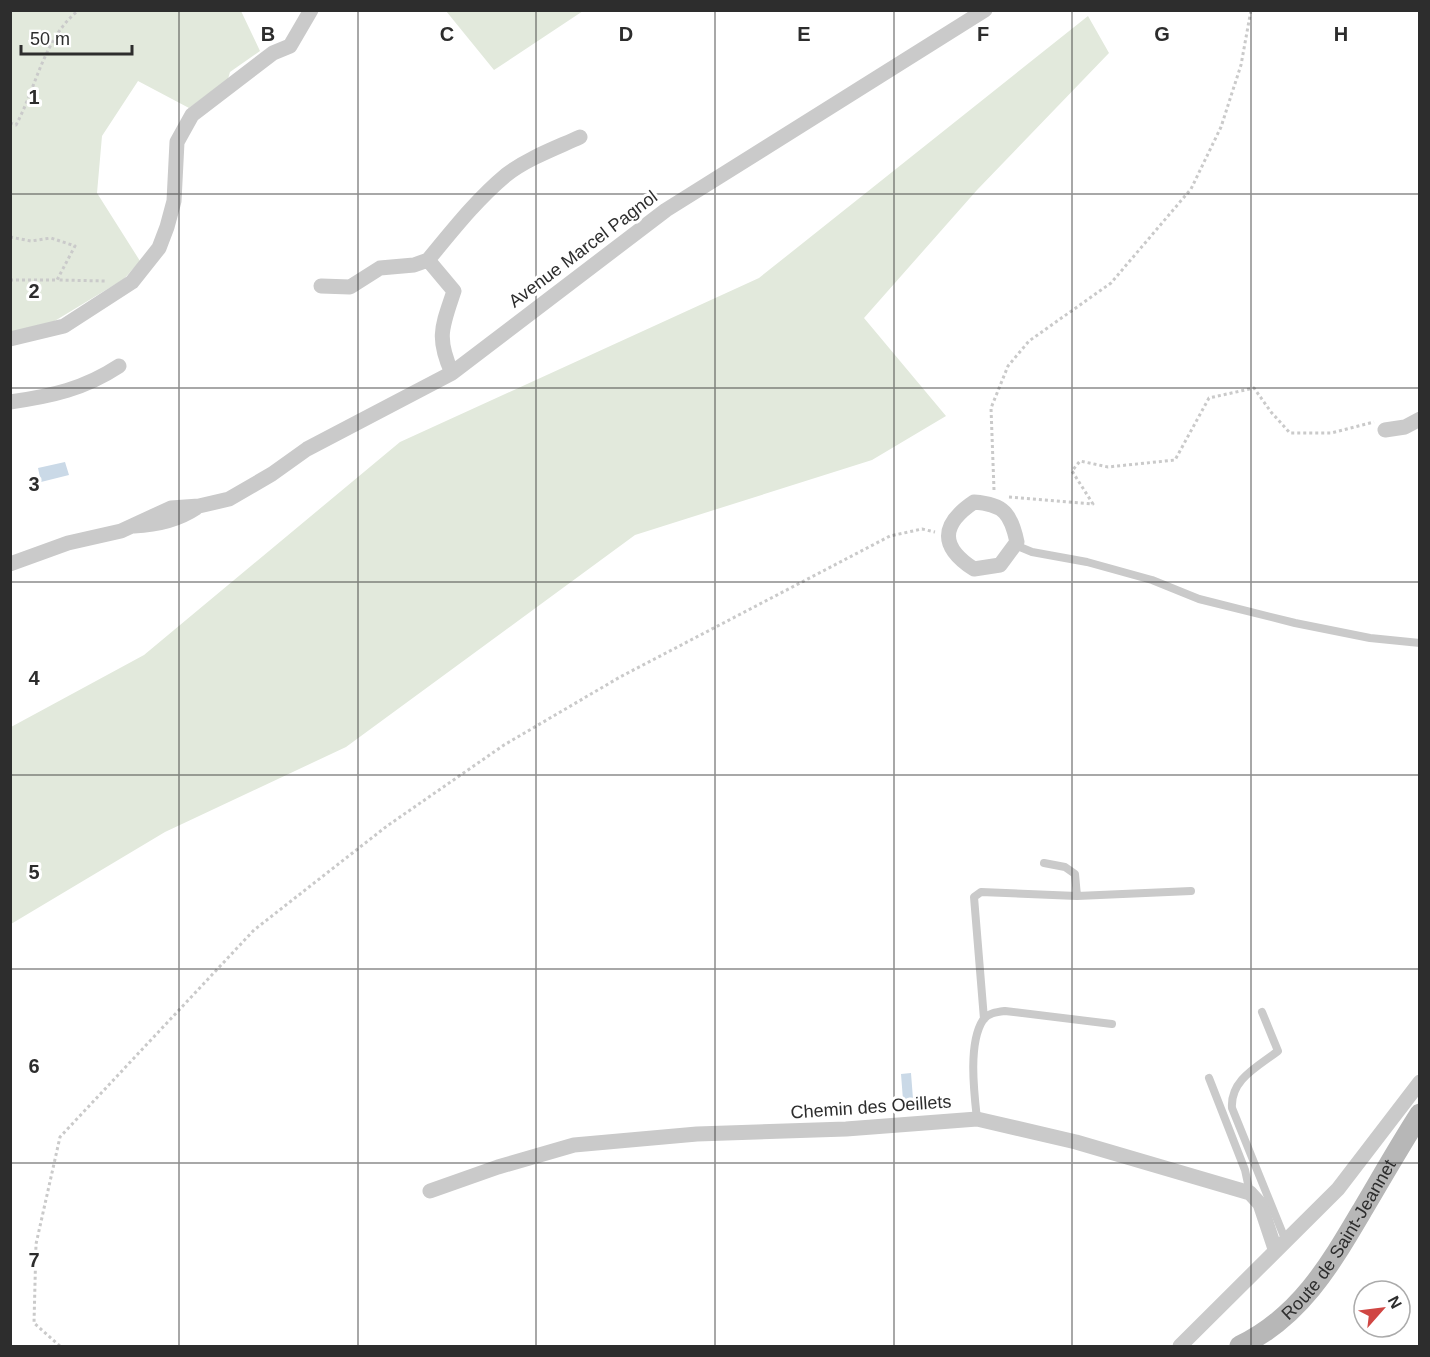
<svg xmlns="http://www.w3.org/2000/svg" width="1430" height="1357" font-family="Arial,sans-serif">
	<rect width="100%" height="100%" fill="#fff"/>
	<path fill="#e2e9dc" d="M 10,11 L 241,11 L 260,51 L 230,72 L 228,79 L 189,108 L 138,81 L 102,136 L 97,193 L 140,261 L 124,279 L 53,322 L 10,332 Z
		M 446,11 L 583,11 L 494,70 Z
		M 1088,16 L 1109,53 L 977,190 L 864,318 L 946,416 L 872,460 L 635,535 L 346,747 L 165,832 L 11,924 L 11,727 L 144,655 L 400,442 L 759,278 Z"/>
	<path fill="#cad9e7" d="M 65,462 L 69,475 L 41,482 L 38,468 Z
		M 911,1073 L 913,1099 L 903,1100 L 901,1074 Z"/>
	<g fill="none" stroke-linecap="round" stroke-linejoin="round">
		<path stroke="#cacaca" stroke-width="3" stroke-dasharray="3 3" stroke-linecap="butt" d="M 10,123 L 16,125 C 36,88 44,37 79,10
			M 10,237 L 31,241 L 51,238 L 75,246 L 57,280 L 107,281
			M 10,280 L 57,280
			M 994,490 L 991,408 L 1008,366 L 1029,341 L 1111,283 L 1191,189 L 1221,127 L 1241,65 L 1251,10
			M 1009,497 L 1093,504 L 1072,471 L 1080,461 L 1108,467 L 1175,460 L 1209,398 L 1254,388 L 1271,412 L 1290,433 L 1331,433 L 1374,422
			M 60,1346 L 34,1323 L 36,1244 L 60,1137 L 254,930 L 387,826 L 504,745 L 620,677 L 890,536 L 922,529 L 935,532"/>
		<path stroke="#cacaca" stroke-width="8" d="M 1015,545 L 1032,552 L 1087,562 L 1152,580 L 1199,599 L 1295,623 L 1370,638 L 1420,643
			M 1077,896 L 1191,891
			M 1262,1012 L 1278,1051 C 1257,1067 1230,1080 1232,1108 L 1285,1239
			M 984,1019 L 974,897 L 981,892 L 1077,896 L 1075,874 L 1065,867 L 1044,863
			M 1209,1078 L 1245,1170 L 1250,1193
			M 977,1119 C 974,1092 968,1043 983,1020 C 988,1013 997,1012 1005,1011 L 1112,1024"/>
		<path stroke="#cacaca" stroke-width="15" d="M 321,286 L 350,287 L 380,268 L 414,265 L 428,260
			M 10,339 L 64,326 L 132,282 L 159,248 L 167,227 L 174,201 L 177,142 L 192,115 L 273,53 L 290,46 L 311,10
			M 452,373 C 436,337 442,327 454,291 L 428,260 C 452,231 477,199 506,175 C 528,158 556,148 580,137
			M 10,402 C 52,396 84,389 119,366
			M 1385,430 L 1405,427 L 1420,419
			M 974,502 C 1004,504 1011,514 1017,542 L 1000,565 L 974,569 C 940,547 940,525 974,502 Z
			M 134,526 C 156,525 178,520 196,508
			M 10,564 L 68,543 L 121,531 L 171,508 L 199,506 L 229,499 L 272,474 L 307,449 L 452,373 L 666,210 L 985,10
			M 430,1191 L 498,1167 L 574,1145 L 697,1134 L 846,1129 L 977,1119 L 1076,1142 L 1250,1193 L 1260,1204 L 1275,1249
			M 1180,1346 L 1338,1189 L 1420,1082"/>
		<path stroke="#b7b7b7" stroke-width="21" id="s1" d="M 1240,1346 C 1300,1317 1330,1265 1363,1209 C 1382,1177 1400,1145 1420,1114"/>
	</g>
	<path fill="none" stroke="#2d2d2d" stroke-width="1.5" stroke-opacity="0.55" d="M 179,10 L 179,1346M 358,10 L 358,1346M 536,10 L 536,1346M 715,10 L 715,1346M 894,10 L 894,1346M 1072,10 L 1072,1346M 1251,10 L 1251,1346M 10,194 L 1420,194M 10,388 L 1420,388M 10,582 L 1420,582M 10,775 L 1420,775M 10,969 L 1420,969M 10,1163 L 1420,1163"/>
	<g text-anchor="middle" stroke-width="6" stroke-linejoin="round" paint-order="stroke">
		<g font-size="18" fill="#2d2d2d" stroke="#fff">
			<text transform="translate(583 249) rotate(-37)" y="6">Avenue Marcel Pagnol</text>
			<text transform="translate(871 1107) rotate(-4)" y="6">Chemin des Oeillets</text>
			<text dy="6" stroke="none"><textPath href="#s1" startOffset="148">Route de Saint-Jeannet</textPath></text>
		</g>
	</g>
	<g font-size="20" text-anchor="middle" font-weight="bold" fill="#2d2d2d" stroke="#fff" stroke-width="6" stroke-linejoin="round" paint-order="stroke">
		<text x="268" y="41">B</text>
		<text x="447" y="41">C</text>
		<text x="626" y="41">D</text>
		<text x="804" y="41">E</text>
		<text x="983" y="41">F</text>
		<text x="1162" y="41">G</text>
		<text x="1341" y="41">H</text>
		<text x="34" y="104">1</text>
		<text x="34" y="298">2</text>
		<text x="34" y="491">3</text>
		<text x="34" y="685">4</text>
		<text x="34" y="879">5</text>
		<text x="34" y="1073">6</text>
		<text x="34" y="1267">7</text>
	</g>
	<rect width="1430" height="1357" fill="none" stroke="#2d2d2d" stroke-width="24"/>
	<g transform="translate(1382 1309) rotate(62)"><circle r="28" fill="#ffffff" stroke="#ababab" stroke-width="1.5"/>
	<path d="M0-4.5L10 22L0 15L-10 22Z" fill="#d04643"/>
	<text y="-9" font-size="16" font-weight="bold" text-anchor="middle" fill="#2d2d2d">N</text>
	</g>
	<path d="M21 45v9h111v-9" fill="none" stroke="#2d2d2d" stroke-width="3"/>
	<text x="30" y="45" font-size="18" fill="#2d2d2d" stroke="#ffffff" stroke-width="4.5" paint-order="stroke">50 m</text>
</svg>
